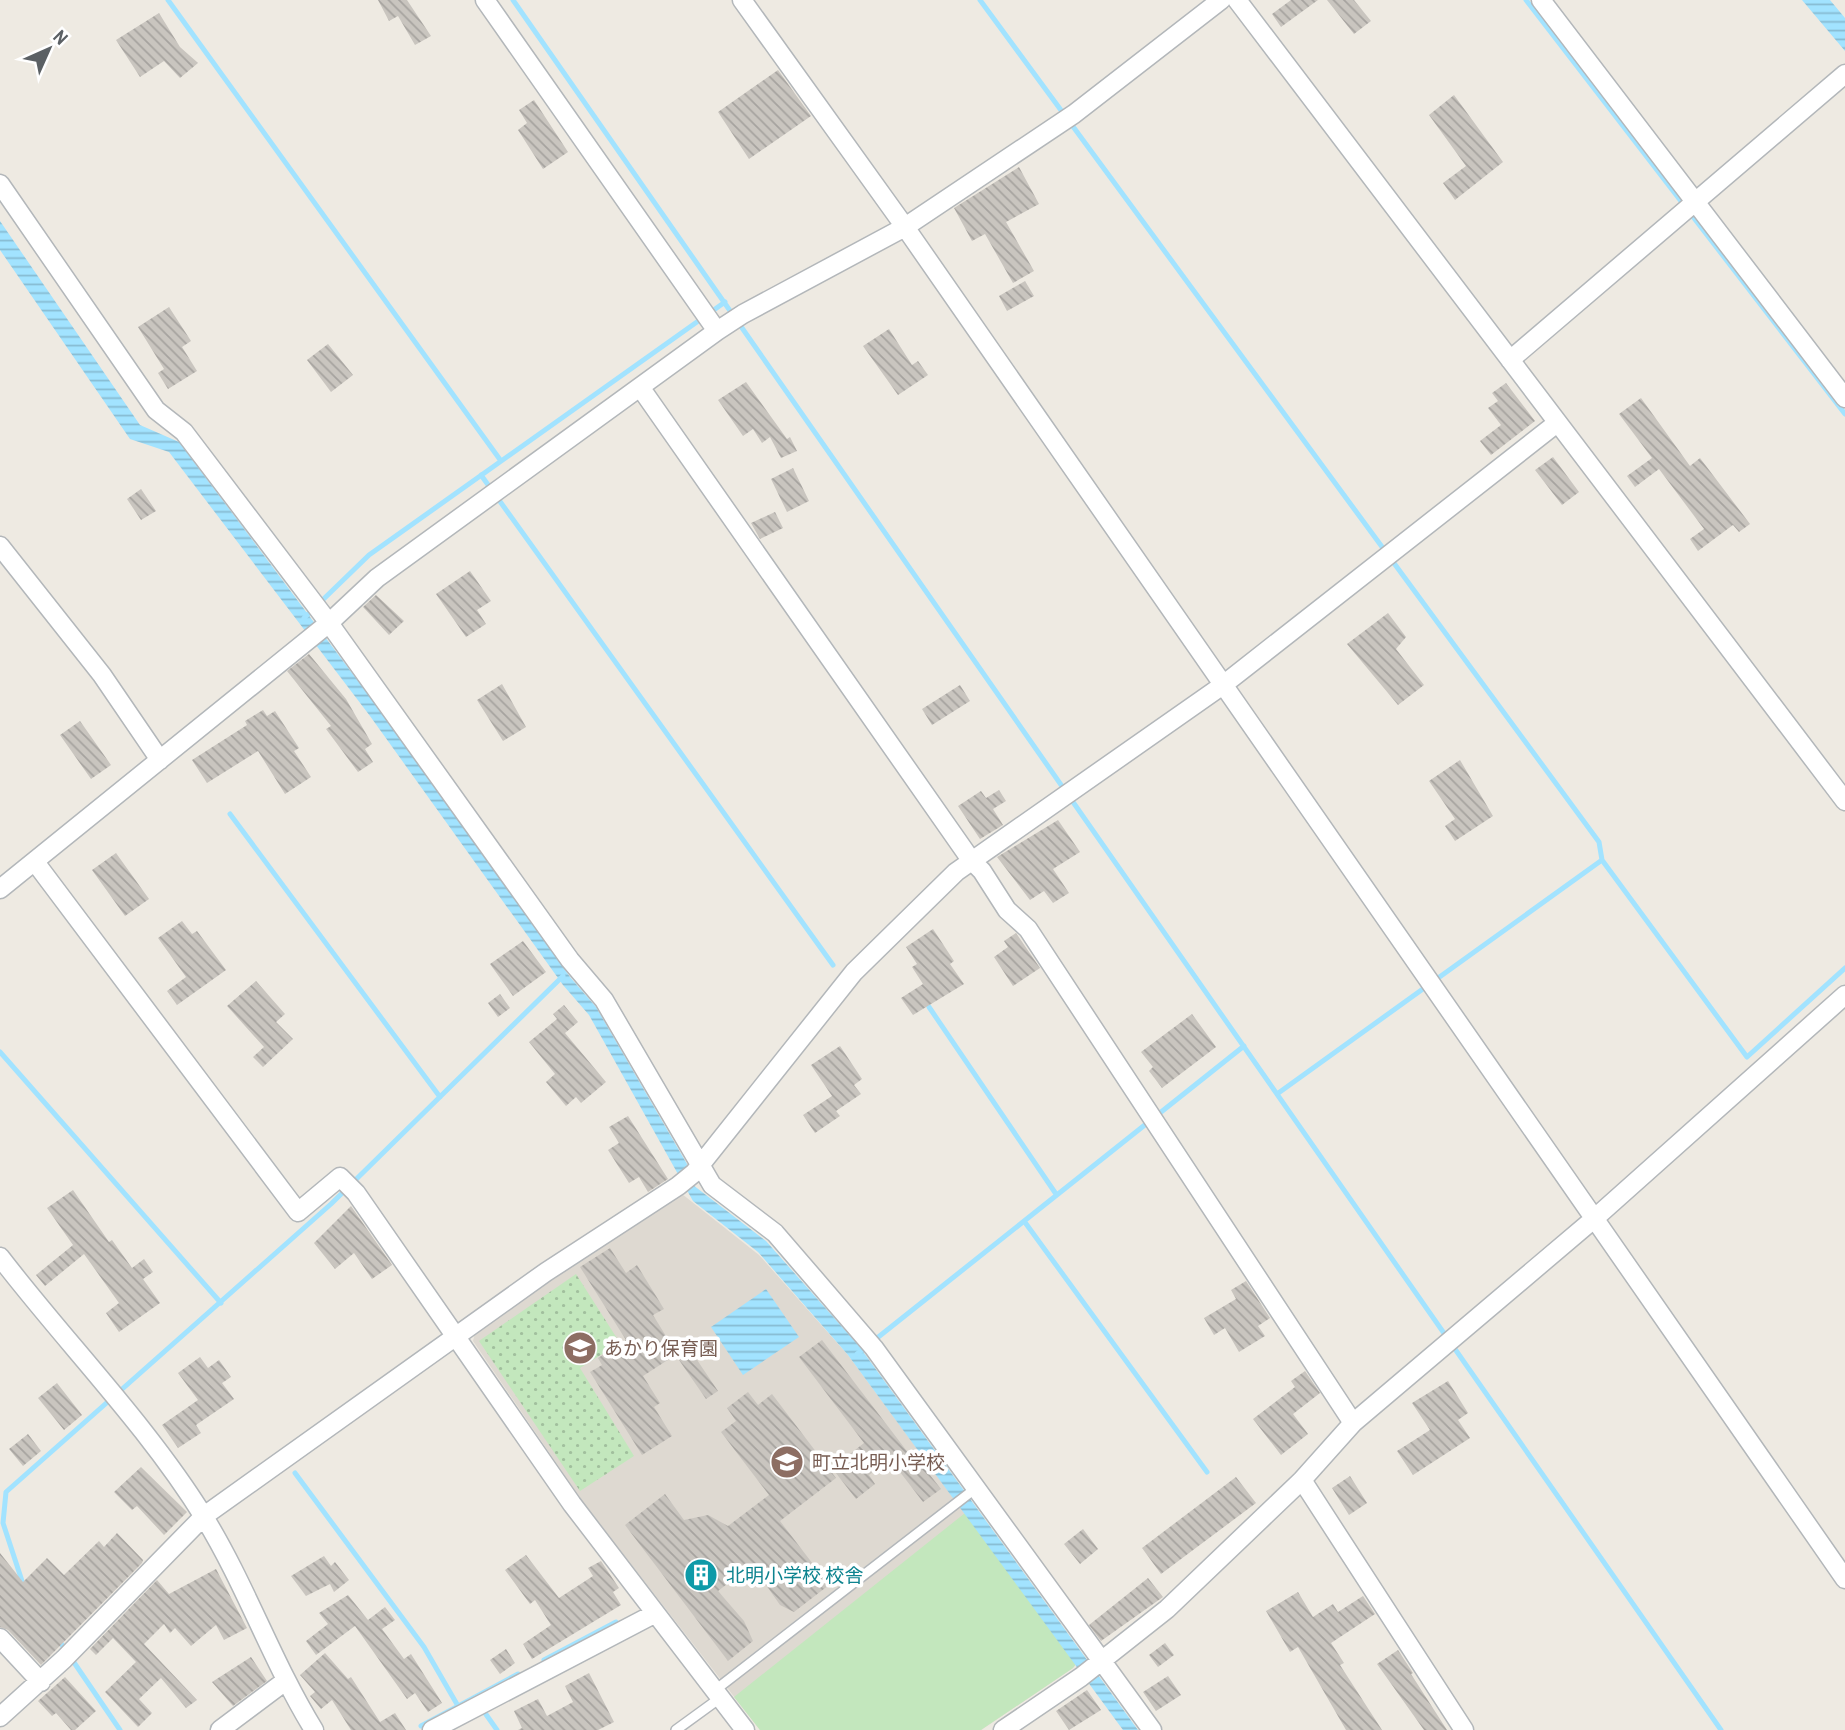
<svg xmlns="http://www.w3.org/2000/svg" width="1845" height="1730" font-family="'Archivo Narrow','Noto Sans JP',sans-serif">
	<defs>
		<pattern id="grass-dots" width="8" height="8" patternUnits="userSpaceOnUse" patternTransform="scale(1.75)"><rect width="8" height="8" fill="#c3e7bd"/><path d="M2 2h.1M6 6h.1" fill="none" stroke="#a1bf9d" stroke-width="1.8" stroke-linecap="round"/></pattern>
		<pattern id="water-rules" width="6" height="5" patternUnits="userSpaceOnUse" patternTransform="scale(1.75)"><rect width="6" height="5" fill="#a2e3ff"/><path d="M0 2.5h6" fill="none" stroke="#87bbd2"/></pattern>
		<pattern id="building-back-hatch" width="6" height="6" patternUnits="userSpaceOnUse" patternTransform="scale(1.75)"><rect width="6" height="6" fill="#c9c5bf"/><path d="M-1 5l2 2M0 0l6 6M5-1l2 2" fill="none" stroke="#a6a39f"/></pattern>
	</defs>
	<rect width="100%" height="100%" fill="#eeeae2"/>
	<path fill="#ded9d1" d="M 682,1194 L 759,1255 L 848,1355 L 1076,1664 L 1073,1668 L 981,1730 L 760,1730 L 585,1505 L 473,1341 L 475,1333 L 550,1278 Z"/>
	<path fill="url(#grass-dots)" d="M 576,1274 L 620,1343 L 580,1368 L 634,1456 L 580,1491 L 479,1341 Z"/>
	<path fill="#c3e7bd" d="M 965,1513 L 1076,1664 L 1073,1668 L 981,1730 L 760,1730 L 734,1697 Z"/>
	<path fill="url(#water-rules)" d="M 1802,0 L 1830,0 L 1845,18 L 1845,51 Z
		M 0,221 L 140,425 L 179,442 L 379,709 L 570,977 L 596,1007 L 687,1164 L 686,1171 L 693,1185 L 766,1241 L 859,1346 L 1138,1730 L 1123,1730 L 848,1355 L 758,1252 L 693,1201 L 589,1015 L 563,985 L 370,716 L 169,452 L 130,439 L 0,250 Z
		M 766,1289 L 799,1337 L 743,1375 L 711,1327 Z"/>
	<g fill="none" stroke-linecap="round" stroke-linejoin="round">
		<path stroke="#a2e3ff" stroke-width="5" d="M 168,0 L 501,461
			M 513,0 L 1721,1730
			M 980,0 L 1599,842 L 1602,860
			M 1526,0 L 1845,414
			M 481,475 L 833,965
			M 304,618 L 369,555 L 725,302
			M 230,814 L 440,1097
			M 929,1007 L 1056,1194
			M 0,1052 L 221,1303
			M 1277,1094 L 1602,860 L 1747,1057 L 1845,968
			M 1024,1221 L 1207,1472
			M 857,1354 L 1244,1046
			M 295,1473 L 424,1647 L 458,1706
			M 23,1584 L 3,1523 L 6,1492 L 331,1204 L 563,976
			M 58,1639 L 120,1730
			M 544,1660 L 616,1622
			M 485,1713 L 497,1730
			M 421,1726 L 518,1674"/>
	</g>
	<path fill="url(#building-back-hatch)" d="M 378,0 L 407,0 L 431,36 L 415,45 L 398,16 L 389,21 Z
		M 1291,0 L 1318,0 L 1281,27 L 1272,14 Z
		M 1327,0 L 1354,0 L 1371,21 L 1354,34 Z
		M 159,13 L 180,47 L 198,63 L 180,78 L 164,61 L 140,77 L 116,40 Z
		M 778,70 L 811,116 L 749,159 L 718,112 Z
		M 1454,95 L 1503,162 L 1455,200 L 1443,183 L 1466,166 L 1429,115 Z
		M 534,100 L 568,152 L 543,169 L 518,130 L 527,123 L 519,110 Z
		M 1019,167 L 1039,204 L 1006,222 L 1034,271 L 1013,283 L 985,234 L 972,241 L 954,208 Z
		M 1025,281 L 1034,296 L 1007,311 L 999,296 Z
		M 169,307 L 191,341 L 182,347 L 197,371 L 168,389 L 158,373 L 164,369 L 138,327 Z
		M 889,329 L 912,365 L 918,361 L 928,375 L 898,395 L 863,346 Z
		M 328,344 L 353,375 L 331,392 L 307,360 Z
		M 746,382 L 787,439 L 790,437 L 797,451 L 781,458 L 770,437 L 762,443 L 753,429 L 743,436 L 718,400 Z
		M 1506,383 L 1535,421 L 1491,455 L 1480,441 L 1501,425 L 1488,408 L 1498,401 L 1492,393 Z
		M 1641,398 L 1690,466 L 1700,458 L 1750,524 L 1739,532 L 1733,525 L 1698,551 L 1690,539 L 1704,529 L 1659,469 L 1635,487 L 1627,476 L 1652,458 L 1619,414 Z
		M 1553,457 L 1579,492 L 1562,505 L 1535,470 Z
		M 793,468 L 809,501 L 787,512 L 771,479 Z
		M 141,489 L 156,511 L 141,520 L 127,499 Z
		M 775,512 L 783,528 L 760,539 L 751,523 Z
		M 470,571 L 491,601 L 477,610 L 486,624 L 466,637 L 436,594 Z
		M 376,595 L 404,621 L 389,635 L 363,607 Z
		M 1388,613 L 1406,637 L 1396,649 L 1424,685 L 1398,705 L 1347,644 Z
		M 309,654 L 346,699 L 372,744 L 365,749 L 373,762 L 358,772 L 326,729 L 331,726 L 287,671 Z
		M 502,684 L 526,727 L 503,741 L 477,700 Z
		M 960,685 L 970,701 L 932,725 L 922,709 Z
		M 263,710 L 267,716 L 275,711 L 299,748 L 294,751 L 311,777 L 285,794 L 258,751 L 207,783 L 192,760 L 247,725 L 245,721 Z
		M 80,721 L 111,765 L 91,779 L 60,735 Z
		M 1460,760 L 1493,816 L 1455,841 L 1445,826 L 1455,819 L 1429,781 Z
		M 999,790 L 1006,801 L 993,809 L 1003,825 L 980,839 L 958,806 L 981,791 L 986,798 Z
		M 1058,820 L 1080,852 L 1053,869 L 1069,893 L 1053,903 L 1044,891 L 1030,900 L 997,857 Z
		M 116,853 L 149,899 L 125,916 L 92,870 Z
		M 182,921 L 192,934 L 197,931 L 226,970 L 177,1005 L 167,991 L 186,977 L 158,938 Z
		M 933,929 L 954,961 L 950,964 L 964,984 L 913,1015 L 901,998 L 923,984 L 912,967 L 917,964 L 906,947 Z
		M 1016,933 L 1040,968 L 1013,986 L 994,957 L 1008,947 L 1004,941 Z
		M 523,941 L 546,972 L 513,996 L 490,964 Z
		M 256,981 L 285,1014 L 276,1022 L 293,1039 L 263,1067 L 253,1057 L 264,1047 L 227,1006 Z
		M 500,994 L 510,1008 L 498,1017 L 488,1003 Z
		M 564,1005 L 578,1022 L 565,1033 L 606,1082 L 581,1103 L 576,1097 L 566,1106 L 546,1082 L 555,1074 L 529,1042 L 557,1019 L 553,1014 Z
		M 1192,1014 L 1216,1047 L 1162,1088 L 1149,1071 L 1153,1067 L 1141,1052 Z
		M 840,1046 L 862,1079 L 854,1085 L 861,1094 L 836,1111 L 840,1116 L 815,1133 L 803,1115 L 832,1096 L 811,1065 Z
		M 628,1116 L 668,1179 L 648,1192 L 639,1177 L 629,1183 L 608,1150 L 619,1143 L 609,1127 Z
		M 73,1190 L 109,1242 L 112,1240 L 132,1268 L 144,1259 L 153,1272 L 143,1279 L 160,1303 L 119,1332 L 106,1313 L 119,1303 L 84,1254 L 45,1286 L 36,1275 L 73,1245 L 47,1208 Z
		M 351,1206 L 392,1265 L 372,1279 L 354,1253 L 335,1269 L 314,1243 Z
		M 610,1248 L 626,1273 L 637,1265 L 664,1309 L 653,1315 L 677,1354 L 643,1376 L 660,1403 L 654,1407 L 672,1436 L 642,1455 L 590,1372 L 602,1365 L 598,1358 L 626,1340 L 580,1267 Z
		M 1246,1281 L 1270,1318 L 1258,1326 L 1265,1336 L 1239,1352 L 1225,1328 L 1214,1335 L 1204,1318 L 1236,1299 L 1231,1290 Z
		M 822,1340 L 916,1463 L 919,1461 L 941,1489 L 923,1502 L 890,1459 L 869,1475 L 875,1484 L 856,1499 L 832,1468 L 864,1443 L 799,1357 Z
		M 691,1351 L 718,1391 L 706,1399 L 679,1360 Z
		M 200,1357 L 208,1368 L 219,1360 L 231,1377 L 222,1383 L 234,1399 L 196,1425 L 201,1433 L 178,1448 L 162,1425 L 198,1400 L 178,1373 Z
		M 1305,1371 L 1320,1393 L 1293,1414 L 1308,1434 L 1281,1455 L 1253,1419 L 1295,1387 L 1291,1381 Z
		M 1448,1381 L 1468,1413 L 1458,1420 L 1470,1438 L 1413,1475 L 1397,1451 L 1430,1430 L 1412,1403 Z
		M 57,1383 L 82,1415 L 64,1430 L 38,1398 Z
		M 748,1392 L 758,1405 L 772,1394 L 836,1478 L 780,1521 L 829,1585 L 794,1612 L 780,1605 L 752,1565 L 718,1591 L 744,1621 L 753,1641 L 728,1661 L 625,1525 L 665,1494 L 684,1520 L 708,1515 L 728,1526 L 769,1495 L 721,1432 L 736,1421 L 727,1408 Z
		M 28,1434 L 41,1451 L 23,1466 L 9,1449 Z
		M 141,1467 L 187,1512 L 164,1535 L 137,1506 L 132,1510 L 114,1492 Z
		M 1350,1476 L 1367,1503 L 1349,1515 L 1332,1488 Z
		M 1236,1477 L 1256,1503 L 1161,1574 L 1142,1548 Z
		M 1083,1529 L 1098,1549 L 1080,1564 L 1064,1544 Z
		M 117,1533 L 143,1560 L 142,1563 L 41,1665 L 8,1630 L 0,1627 L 0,1553 L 23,1582 L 47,1558 L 64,1575 L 99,1541 L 104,1547 Z
		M 526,1555 L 559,1598 L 593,1576 L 588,1568 L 601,1561 L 619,1588 L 613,1592 L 621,1605 L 532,1659 L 523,1644 L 551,1625 L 535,1600 L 530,1604 L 505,1570 Z
		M 324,1556 L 331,1566 L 335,1562 L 349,1580 L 334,1592 L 330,1584 L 306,1596 L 291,1576 Z
		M 216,1569 L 247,1628 L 224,1640 L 216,1625 L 191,1646 L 175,1628 L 170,1633 L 164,1624 L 144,1644 L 197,1700 L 186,1708 L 161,1678 L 139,1699 L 152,1713 L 138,1727 L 105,1692 L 136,1662 L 113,1638 L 96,1655 L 90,1649 L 157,1580 L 169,1594 Z
		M 1148,1578 L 1163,1597 L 1101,1641 L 1089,1625 Z
		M 1298,1592 L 1313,1617 L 1333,1604 L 1338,1612 L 1363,1596 L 1375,1614 L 1331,1643 L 1344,1663 L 1340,1665 L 1382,1730 L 1346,1730 L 1298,1647 L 1290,1652 L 1266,1611 Z
		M 348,1595 L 368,1620 L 385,1607 L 395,1620 L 382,1629 L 404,1659 L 411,1654 L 442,1703 L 428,1712 L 415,1693 L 407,1699 L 355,1626 L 316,1655 L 306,1641 L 328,1624 L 319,1613 Z
		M 1165,1643 L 1174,1655 L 1158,1667 L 1149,1655 Z
		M 506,1649 L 515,1663 L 500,1674 L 490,1660 Z
		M 1398,1650 L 1413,1673 L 1411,1674 L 1447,1730 L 1424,1730 L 1377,1664 Z
		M 325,1653 L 348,1679 L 351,1677 L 380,1722 L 395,1713 L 406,1730 L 351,1730 L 332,1700 L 321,1709 L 310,1696 L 315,1692 L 300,1675 Z
		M 251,1657 L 267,1681 L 233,1706 L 212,1682 Z
		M 589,1673 L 614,1722 L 598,1730 L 518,1730 L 522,1728 L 514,1711 L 538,1699 L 547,1716 L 573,1702 L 565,1686 Z
		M 1168,1676 L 1181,1695 L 1156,1711 L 1143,1692 Z
		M 65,1677 L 96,1711 L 75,1730 L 71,1730 L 56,1713 L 52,1716 L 38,1701 Z
		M 1087,1690 L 1101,1710 L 1069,1730 L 1056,1711 Z"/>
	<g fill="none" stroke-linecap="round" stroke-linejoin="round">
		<defs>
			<path id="lane" d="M 714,1691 L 976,1488
				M 676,1730 L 720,1698"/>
			<path id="street" d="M 485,0 L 717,331
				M 742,0 L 905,227 L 1845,1579
				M 1237,0 L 1845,801
				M 1541,0 L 1845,398
				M 0,184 L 156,410 L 184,432 L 329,623 L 570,960 L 604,1000 L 712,1185 L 775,1233 L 874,1348 L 1152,1730
				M 1510,360 L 1845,74
				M 640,387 L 971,860 L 982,871 L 1007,910 L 1028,929 L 1353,1423
				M 0,546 L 102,675 L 160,760
				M 35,862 L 298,1212 L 340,1177 L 356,1193 L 572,1504 L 745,1730
				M 0,889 L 329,623 L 377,578 L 717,331 L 743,314 L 905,227 L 1074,114 L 1221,0
				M 0,1257 C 66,1343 147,1425 204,1517 C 246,1585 272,1662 314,1730
				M 1302,1480 L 1464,1730
				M 0,1638 L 41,1682
				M 0,1717 L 64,1659 L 204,1516 L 546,1272 L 678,1186 L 694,1173 L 854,972 L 956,872 L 1223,685 L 1557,423
				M 220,1730 L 284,1682
				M 432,1730 L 654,1614
				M 1003,1730 L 1081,1677 L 1167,1609 L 1302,1480 L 1353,1423 L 1595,1218 L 1845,995"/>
		</defs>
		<use href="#lane" stroke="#b3b7ba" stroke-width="12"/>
		<use href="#street" stroke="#b3b7ba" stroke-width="21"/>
		<use href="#lane" stroke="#fff" stroke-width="9"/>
		<use href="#street" stroke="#fff" stroke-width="18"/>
	</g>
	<defs>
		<symbol id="school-disc" viewBox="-11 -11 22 22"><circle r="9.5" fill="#8d6e63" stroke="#fff"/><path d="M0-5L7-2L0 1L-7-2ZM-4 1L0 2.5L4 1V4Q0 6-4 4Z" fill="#fff"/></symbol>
		<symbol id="building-disc" viewBox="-11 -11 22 22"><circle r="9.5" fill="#0f9aa8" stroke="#fff"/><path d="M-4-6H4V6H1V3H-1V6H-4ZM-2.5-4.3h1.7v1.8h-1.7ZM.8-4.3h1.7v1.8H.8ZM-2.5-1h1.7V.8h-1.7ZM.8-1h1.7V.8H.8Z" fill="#fff"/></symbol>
	</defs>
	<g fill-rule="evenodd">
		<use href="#school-disc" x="561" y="1329" width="38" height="38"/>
		<use href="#school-disc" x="768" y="1443" width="38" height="38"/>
		<use href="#building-disc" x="682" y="1556" width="38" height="38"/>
	</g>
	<g text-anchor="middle" stroke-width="7" stroke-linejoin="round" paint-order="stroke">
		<g font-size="19" fill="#785e54" stroke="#fff" text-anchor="start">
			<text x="604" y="1355">あかり保育園</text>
			<text x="812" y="1469">町立北明小学校</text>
		</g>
		<g font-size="19" fill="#0d838f" stroke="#fff" text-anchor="start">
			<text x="726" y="1582">北明小学校 校舎</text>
		</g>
	</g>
	<g transform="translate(49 49) rotate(45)" stroke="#ffffff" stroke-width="5" paint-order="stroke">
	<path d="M0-5L12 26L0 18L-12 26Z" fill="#5b6064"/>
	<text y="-10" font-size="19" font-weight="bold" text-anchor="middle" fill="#5b6064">N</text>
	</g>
</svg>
